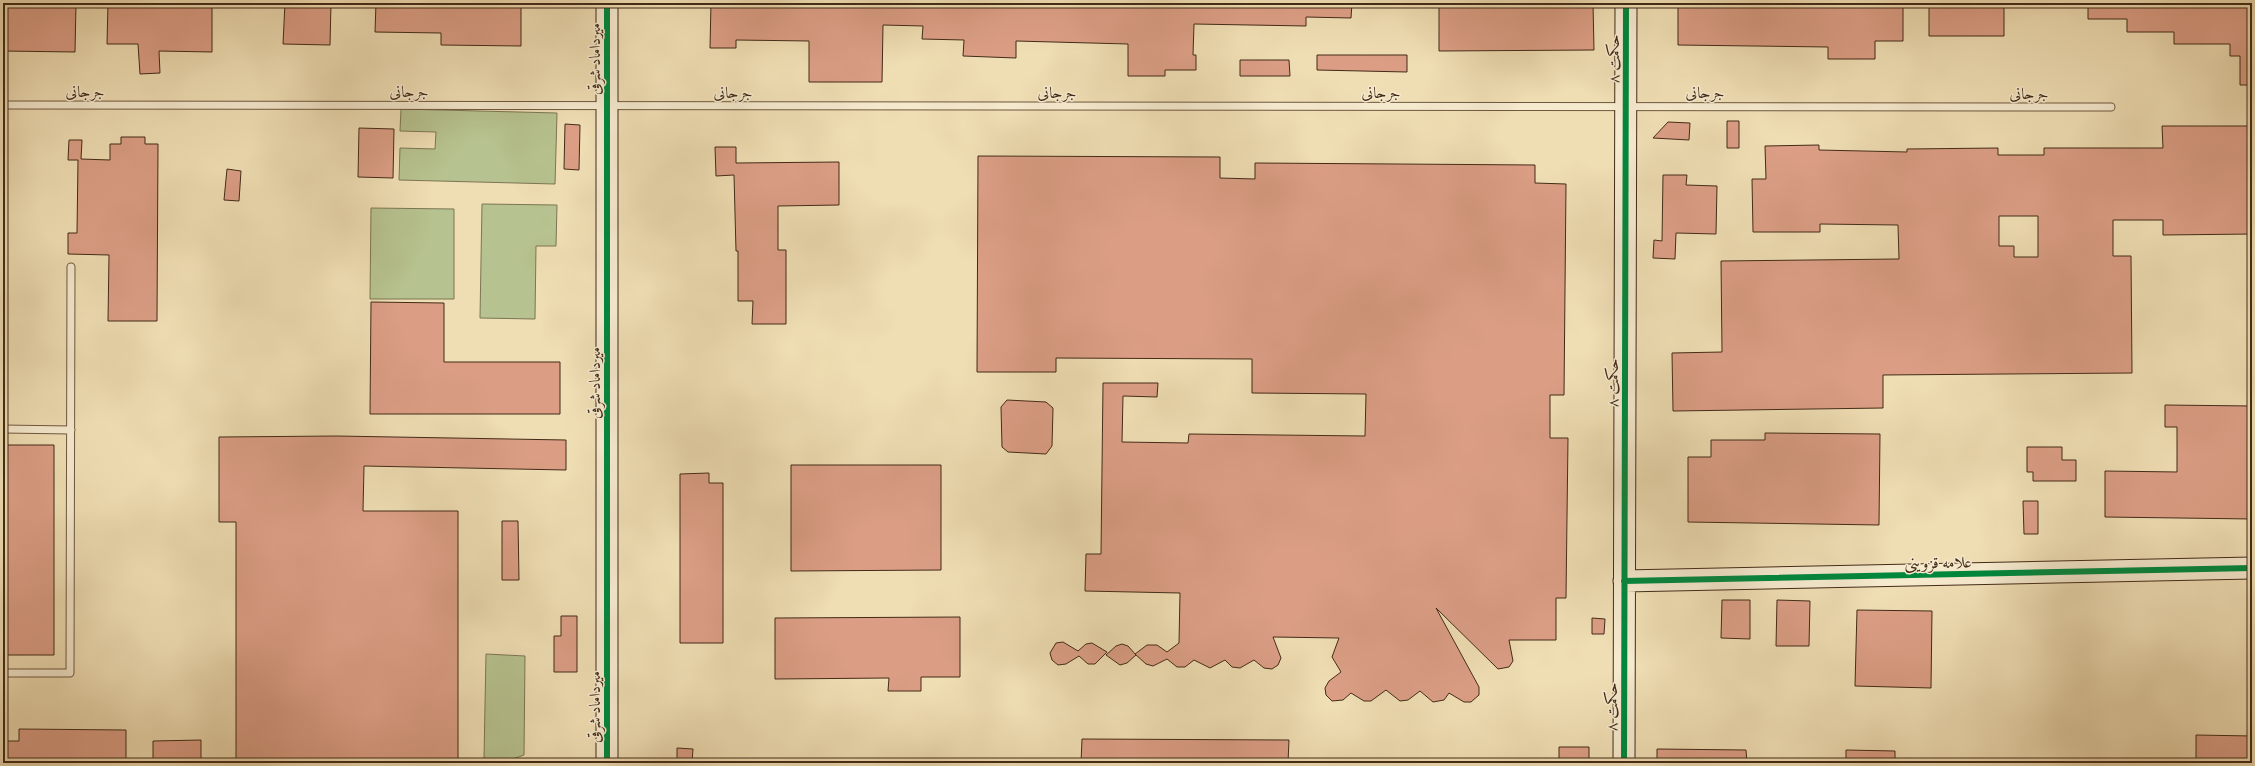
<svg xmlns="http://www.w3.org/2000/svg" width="2255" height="766" font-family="'IM FELL DW Pica',Amiri,serif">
	<rect width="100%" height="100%" fill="#efddb3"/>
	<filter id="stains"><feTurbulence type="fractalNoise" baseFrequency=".005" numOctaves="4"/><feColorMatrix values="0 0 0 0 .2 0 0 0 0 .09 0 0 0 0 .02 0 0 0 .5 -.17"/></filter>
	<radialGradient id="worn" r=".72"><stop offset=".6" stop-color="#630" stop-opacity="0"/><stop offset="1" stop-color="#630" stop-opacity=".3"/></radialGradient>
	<path fill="#b6c28f" stroke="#7c7653" d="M 401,109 L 557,113 L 555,184 L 399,180 L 400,148 L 435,149 L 436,132 L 400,131 Z
		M 482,204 L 557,205 L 556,246 L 536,246 L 535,319 L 480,318 Z
		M 371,208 L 454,209 L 454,299 L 370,299 Z
		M 486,654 L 525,656 L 524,755 L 502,763 L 484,758 Z"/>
	<path fill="#db9e85" stroke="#432b17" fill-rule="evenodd" d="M 3,3 L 76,3 L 75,52 L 3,51 Z
		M 108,3 L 212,3 L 212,52 L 159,51 L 160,73 L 140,74 L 138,44 L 107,44 Z
		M 285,3 L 331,3 L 330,45 L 283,44 Z
		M 376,3 L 521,3 L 521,46 L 441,45 L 441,33 L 375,32 Z
		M 711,3 L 1352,3 L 1351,18 L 1306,17 L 1306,26 L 1194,24 L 1193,55 L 1196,55 L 1196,70 L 1165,70 L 1165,76 L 1128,76 L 1128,44 L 1016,41 L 1016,58 L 963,56 L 964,40 L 922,39 L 923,26 L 883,25 L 882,82 L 809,82 L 809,41 L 736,40 L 736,48 L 710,48 Z
		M 1466,3 L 1593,3 L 1594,50 L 1439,51 L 1439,6 L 1466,6 Z
		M 1678,3 L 1903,3 L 1903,41 L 1875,41 L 1875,59 L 1828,59 L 1828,47 L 1678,45 Z
		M 1929,3 L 2004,3 L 2004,36 L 1929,36 Z
		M 2088,3 L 2252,3 L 2252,85 L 2240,85 L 2240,56 L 2230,56 L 2230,44 L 2174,44 L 2174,32 L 2127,32 L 2127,19 L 2088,19 Z
		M 1317,55 L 1407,55 L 1407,72 L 1317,70 Z
		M 1240,60 L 1289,60 L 1290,76 L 1240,76 Z
		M 1727,121 L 1739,121 L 1739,148 L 1727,148 Z
		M 1668,122 L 1690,123 L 1689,140 L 1653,138 Z
		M 565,124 L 580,125 L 579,170 L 564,169 Z
		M 2162,126 L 2252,126 L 2252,234 L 2163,235 L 2163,220 L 2113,220 L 2113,256 L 2131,256 L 2132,373 L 1883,375 L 1883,408 L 1673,411 L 1672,353 L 1722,352 L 1721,261 L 1899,259 L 1898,225 L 1820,224 L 1820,232 L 1753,232 L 1752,179 L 1766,179 L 1765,146 L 1819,145 L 1819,150 L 1907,152 L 1907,149 L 1998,148 L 1998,155 L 2044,155 L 2044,148 L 2163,148 ZM 1999,216 L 2038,216 L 2038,257 L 2014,257 L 2014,246 L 1999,246 Z
		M 359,128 L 394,129 L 393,178 L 358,177 Z
		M 121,137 L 145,137 L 145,144 L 158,144 L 157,321 L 108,321 L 109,255 L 68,254 L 68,233 L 77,233 L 78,160 L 68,160 L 69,140 L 82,140 L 81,159 L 110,160 L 110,144 L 121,144 Z
		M 715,147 L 736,147 L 736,163 L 839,162 L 839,205 L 778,206 L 778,250 L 786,250 L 786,324 L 752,324 L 753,301 L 738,301 L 738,251 L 736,251 L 734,175 L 716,176 Z
		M 978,156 L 1220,157 L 1220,178 L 1255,179 L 1255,163 L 1535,165 L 1535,183 L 1566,184 L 1564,395 L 1550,395 L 1550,438 L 1568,438 L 1566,598 L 1556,598 L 1556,640 L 1509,640 L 1513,661 L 1509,667 L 1498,669 L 1436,608 L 1479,687 L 1479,695 L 1471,702 L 1464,702 L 1449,693 L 1444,700 L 1433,702 L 1420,691 L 1408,700 L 1400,701 L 1386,690 L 1371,701 L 1364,701 L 1351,693 L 1343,700 L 1332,701 L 1326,695 L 1325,688 L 1329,681 L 1341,672 L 1332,657 L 1339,638 L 1273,637 L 1281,658 L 1278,665 L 1272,669 L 1264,668 L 1254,660 L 1240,668 L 1232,667 L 1225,660 L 1210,668 L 1194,660 L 1185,667 L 1177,667 L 1167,659 L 1153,666 L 1146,664 L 1135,654 L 1147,645 L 1157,645 L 1167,652 L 1179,643 L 1180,593 L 1085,591 L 1086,554 L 1101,554 L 1103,383 L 1158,383 L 1157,397 L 1123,396 L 1122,442 L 1188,443 L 1189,434 L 1365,436 L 1366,394 L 1252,393 L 1252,359 L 1056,358 L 1056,372 L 977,372 Z
		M 227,169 L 241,171 L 239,201 L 224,200 Z
		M 1663,175 L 1687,175 L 1686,185 L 1717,186 L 1716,234 L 1676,233 L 1675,259 L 1653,258 L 1654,240 L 1662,241 Z
		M 371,302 L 444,303 L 444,362 L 560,362 L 560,414 L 370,414 Z
		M 1007,400 L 1046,402 L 1053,408 L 1052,446 L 1046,454 L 1008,452 L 1002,447 L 1001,407 Z
		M 2165,405 L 2252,406 L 2252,519 L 2105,517 L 2105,471 L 2177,472 L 2177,427 L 2165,427 Z
		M 1765,433 L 1880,434 L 1879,525 L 1688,522 L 1688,457 L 1711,457 L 1711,440 L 1765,440 Z
		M 337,436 L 566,440 L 566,470 L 364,466 L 363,511 L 458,511 L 458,763 L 236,763 L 236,522 L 219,522 L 219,437 Z
		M 3,445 L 54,445 L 54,655 L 3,655 Z
		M 2027,447 L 2062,447 L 2062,460 L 2076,460 L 2076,481 L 2033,481 L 2033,472 L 2027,472 Z
		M 791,465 L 941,465 L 941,570 L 791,571 Z
		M 709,473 L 709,483 L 723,483 L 723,643 L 680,643 L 680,474 Z
		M 2023,501 L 2038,501 L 2038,534 L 2024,534 Z
		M 502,521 L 518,521 L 519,580 L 502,580 Z
		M 1722,600 L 1750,600 L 1750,639 L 1721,638 Z
		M 1777,600 L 1810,601 L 1809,646 L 1776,646 Z
		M 1857,610 L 1932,611 L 1931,688 L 1855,686 Z
		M 561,616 L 577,616 L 577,672 L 554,672 L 554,636 L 561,636 Z
		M 960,617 L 960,677 L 921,677 L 921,691 L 888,691 L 889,678 L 775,679 L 775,618 Z
		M 1592,618 L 1605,619 L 1604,634 L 1592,634 Z
		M 1063,642 L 1078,651 L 1086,644 L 1092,643 L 1107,652 L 1095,664 L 1088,664 L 1079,656 L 1066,664 L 1058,665 L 1052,660 L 1050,653 L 1056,643 Z
		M 1122,644 L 1128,646 L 1136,655 L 1127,663 L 1120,665 L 1106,655 L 1116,646 Z
		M 19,729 L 126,730 L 126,763 L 3,763 L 3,741 L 19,741 Z
		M 2196,735 L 2252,736 L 2252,763 L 2196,763 Z
		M 1082,739 L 1289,740 L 1288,763 L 1081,763 Z
		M 201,740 L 201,763 L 153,763 L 153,741 Z
		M 1559,747 L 1589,747 L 1589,763 L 1559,763 Z
		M 677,748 L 693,749 L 692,763 L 677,763 Z
		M 1657,749 L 1746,750 L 1747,763 L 1657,763 Z
		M 1846,750 L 1895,751 L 1895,763 L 1846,763 Z"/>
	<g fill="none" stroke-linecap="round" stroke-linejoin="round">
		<defs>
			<path id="lane" d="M 3,105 L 2111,107
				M 3,429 L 71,430
				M 3,673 L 70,673 L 71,267"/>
			<path id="secondary" d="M 1624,581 L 2252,568
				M 607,763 L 607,3
				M 1624,763 L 1626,3"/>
		</defs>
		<use href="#lane" stroke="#6e583e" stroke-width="9"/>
		<use href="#secondary" stroke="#432b17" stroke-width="23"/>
		<use href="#lane" stroke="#f5e9ce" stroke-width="7"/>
		<use href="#secondary" stroke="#f5e9ce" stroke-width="21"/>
		<defs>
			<path id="cycleway" d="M 1624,581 L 2252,568
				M 607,763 L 607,3
				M 1624,763 L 1626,3"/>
		</defs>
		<use href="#cycleway" stroke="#f5e9ce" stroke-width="8"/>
		<use href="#cycleway" stroke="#00873e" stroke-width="6"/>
	</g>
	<g text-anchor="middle" stroke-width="3" stroke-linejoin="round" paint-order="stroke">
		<g font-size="16" fill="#432b17" stroke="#f5e9ce">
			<text transform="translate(594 59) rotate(-90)" y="6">میرداماد شرقی</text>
			<text transform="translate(1613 59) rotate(-90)" y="6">حکمت ۸</text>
			<text x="85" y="97">جرجانی</text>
			<text x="409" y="97">جرجانی</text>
			<text x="733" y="98">جرجانی</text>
			<text x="1057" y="98">جرجانی</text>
			<text x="1381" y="98">جرجانی</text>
			<text x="1705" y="98">جرجانی</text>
			<text x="2029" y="99">جرجانی</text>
			<text transform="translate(594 383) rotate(-90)" y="6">میرداماد شرقی</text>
			<text transform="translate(1612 383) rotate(-90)" y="6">حکمت ۸</text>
			<text transform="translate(1938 562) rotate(-1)" y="6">علامه قزوینی</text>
			<text transform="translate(594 707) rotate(-90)" y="6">میرداماد شرقی</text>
			<text transform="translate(1611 707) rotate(-90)" y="6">حکمت ۸</text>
		</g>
	</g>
	<rect width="2255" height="766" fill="none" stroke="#efddb3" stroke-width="16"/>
	<rect x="4" y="4" width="2247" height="758" fill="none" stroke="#432b17" stroke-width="2"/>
	<rect x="8" y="8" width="2239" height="750" fill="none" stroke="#432b17"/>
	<rect width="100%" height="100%" filter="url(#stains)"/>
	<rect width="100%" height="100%" fill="url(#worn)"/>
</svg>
